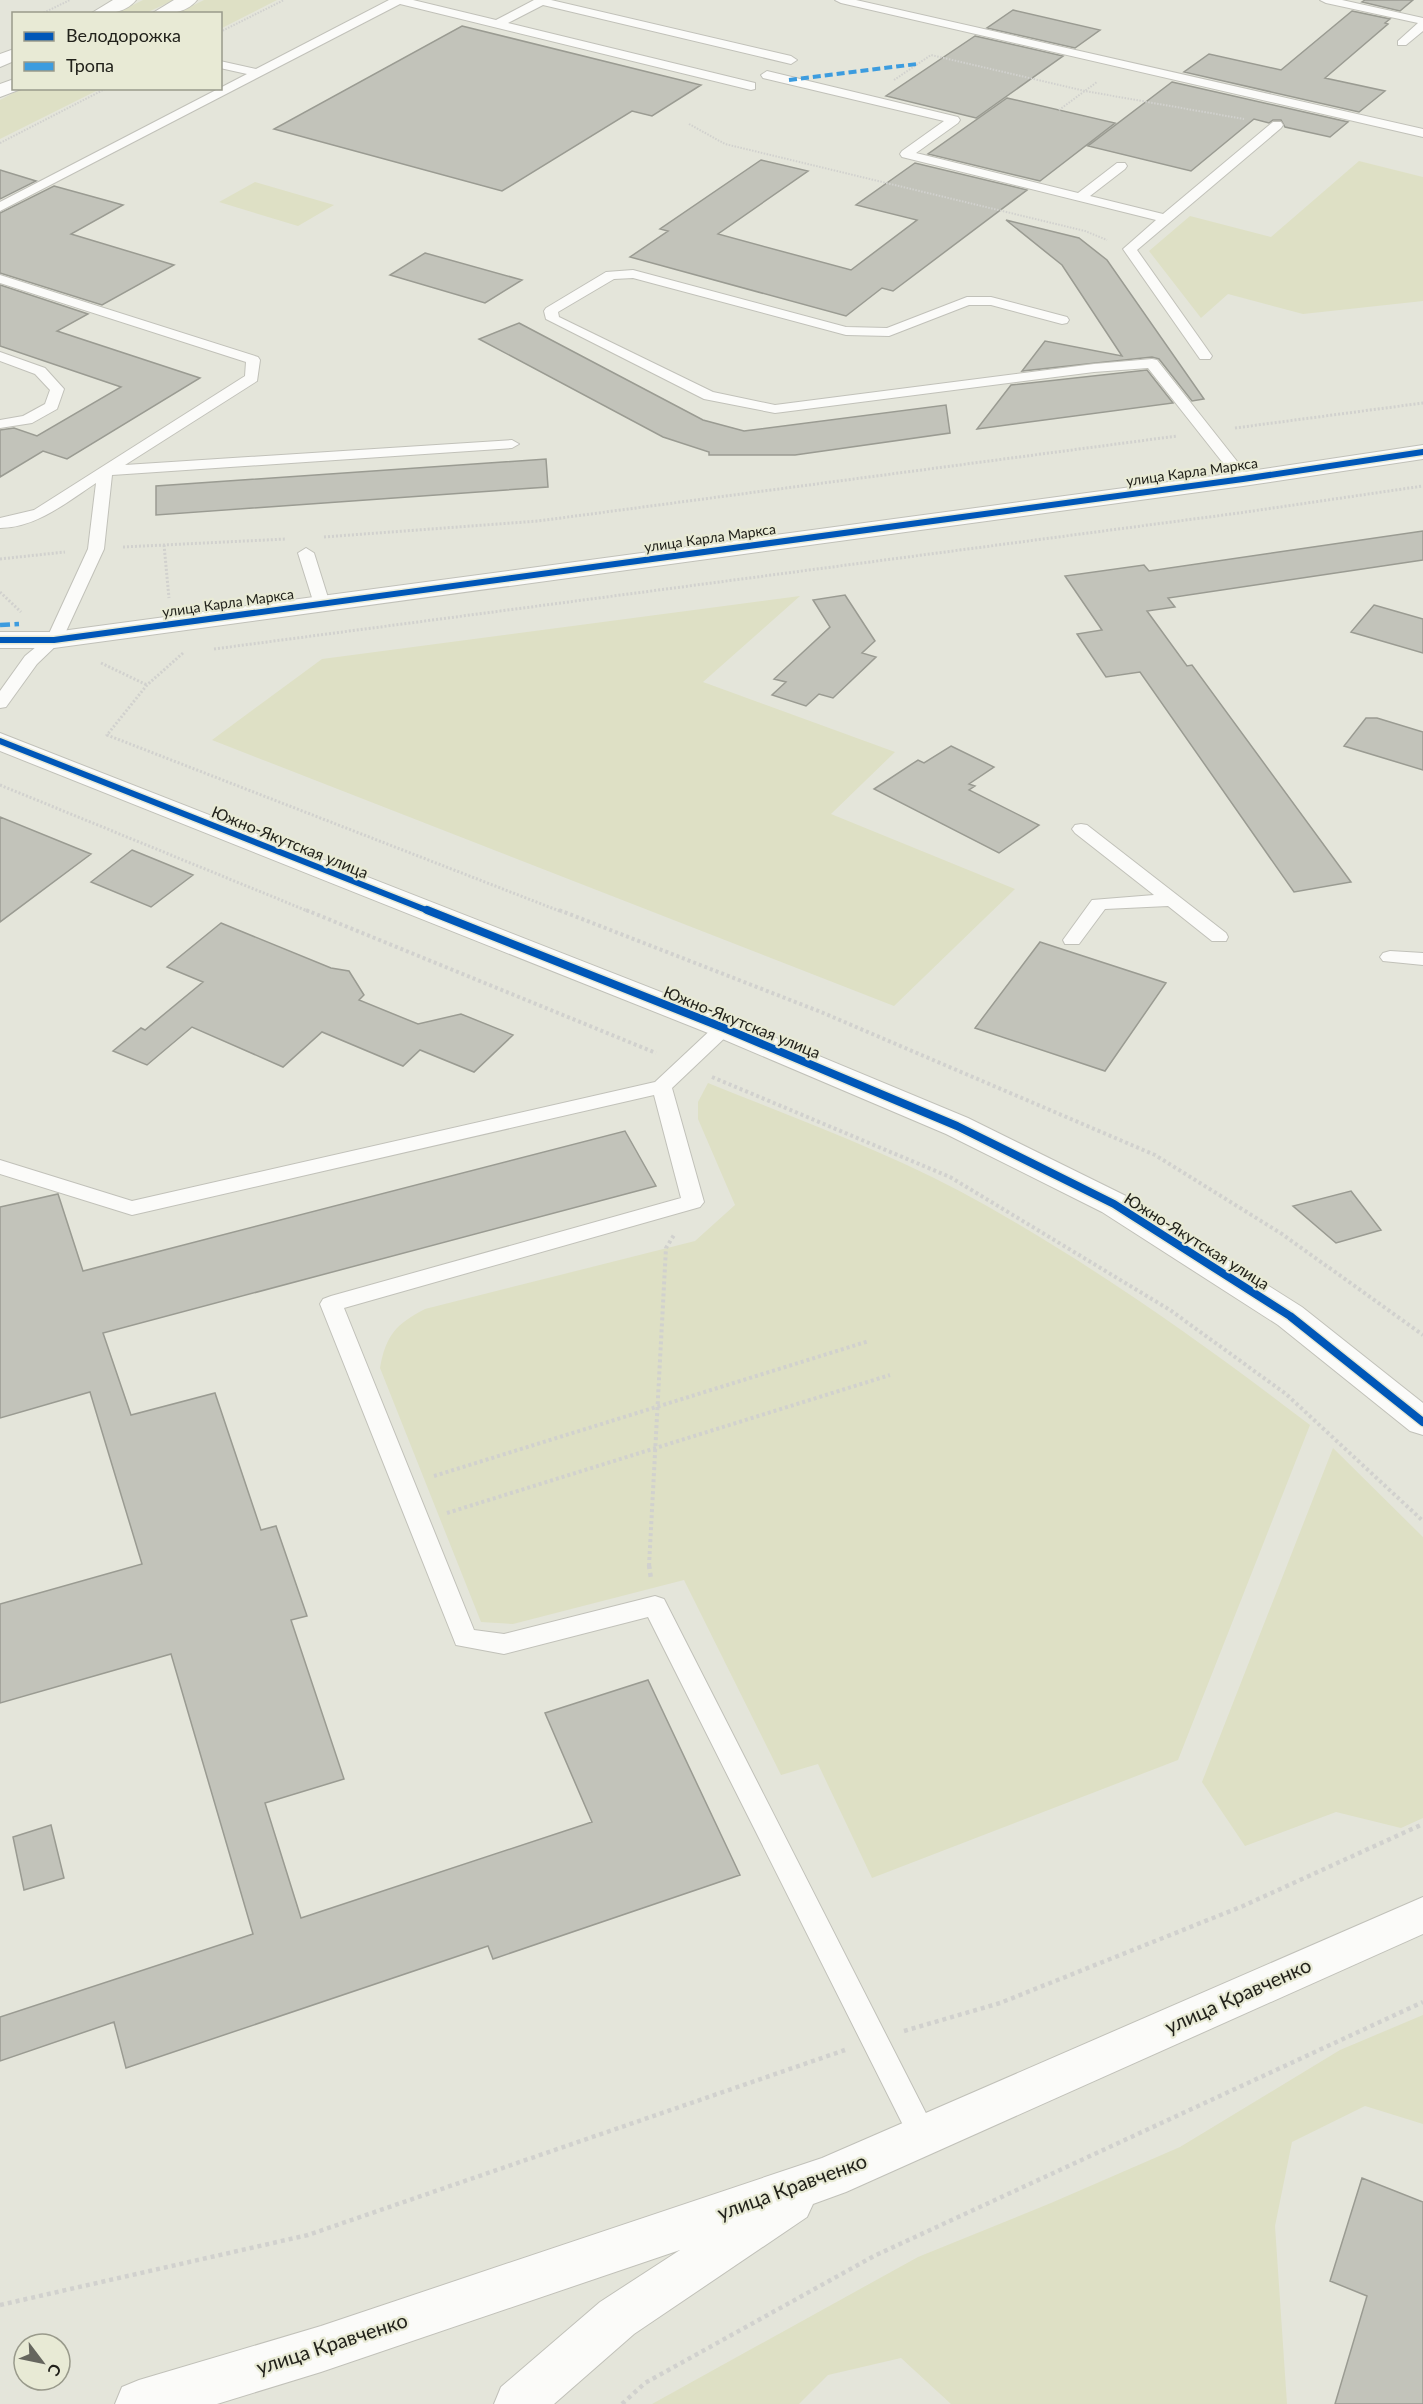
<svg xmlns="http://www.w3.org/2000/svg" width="1423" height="2404" font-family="Lato,sans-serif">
	<rect width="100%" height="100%" fill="#e4e5da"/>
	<path fill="#dee0c5" d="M 143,0 L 174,0 L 146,13 L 115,14 Z
		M 204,0 L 277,0 L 222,28 L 220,14 L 176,14 Z
		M 23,88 L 100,88 L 100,89 L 0,139 L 0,100 Z
		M 1359,161 L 1423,177 L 1423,301 L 1303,314 L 1228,294 L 1201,318 L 1149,251 L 1190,216 L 1271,237 Z
		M 255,182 L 334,205 L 298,226 L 219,202 Z
		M 800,596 L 703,682 L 895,752 L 831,814 L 1015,889 L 894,1006 L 212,740 L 322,659 Z
		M 708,1083 C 802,1121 899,1156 987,1206 C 1100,1270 1207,1346 1310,1425 L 1178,1760 L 872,1878 L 818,1764 L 781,1775 L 684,1580 L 513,1624 L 481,1622 L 380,1368 C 386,1335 396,1324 425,1309 L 695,1241 L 735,1205 L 698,1119 L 698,1102 Z
		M 1333,1448 L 1423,1537 L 1423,1818 L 1401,1828 L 1336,1812 L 1245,1846 L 1202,1782 Z
		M 1423,2015 L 1423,2124 L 1365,2106 L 1292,2142 L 1275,2226 L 1287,2404 L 951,2404 L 901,2358 L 828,2375 L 799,2404 L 652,2404 L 918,2257 L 1051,2203 L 1180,2147 L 1340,2050 Z"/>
	<path fill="#c2c3ba" stroke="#9a9b92" stroke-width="1.5" d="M 1365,0 L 1413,0 L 1400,11 L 1362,2 Z
		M 1013,10 L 1100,30 L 1075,48 L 987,28 Z
		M 1352,11 L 1390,19 L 1385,23 L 1388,24 L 1325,78 L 1385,91 L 1359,112 L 1184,72 L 1209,54 L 1281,70 Z
		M 462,26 L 660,75 L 701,85 L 652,116 L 632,111 L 502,191 L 274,129 Z
		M 975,36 L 1063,56 L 976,118 L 886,96 Z
		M 1172,82 L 1348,122 L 1330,137 L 1285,127 L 1281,120 L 1273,120 L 1269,123 L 1254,119 L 1191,171 L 1088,146 Z
		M 1007,98 L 1115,123 L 1040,181 L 928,154 Z
		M 761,160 L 808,171 L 718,234 L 851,270 L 917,220 L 856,205 L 915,163 L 1027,190 L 893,291 L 882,288 L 846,316 L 630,257 L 668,231 L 660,229 Z
		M 0,170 L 36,181 L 0,199 Z
		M 54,186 L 123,205 L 71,234 L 174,265 L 102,305 L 0,273 L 0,213 Z
		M 1006,220 L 1079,238 L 1107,260 L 1204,399 L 1192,401 L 1159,359 L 1152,357 L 1022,371 L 1045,341 L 1122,356 L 1062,265 Z
		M 425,253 L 522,280 L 485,303 L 390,275 Z
		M 0,285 L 88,314 L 57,331 L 200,378 L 67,459 L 43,451 L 0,477 L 0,430 L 14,428 L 37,436 L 121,387 L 0,346 Z
		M 519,323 L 703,420 L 744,431 L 946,405 L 950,433 L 795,455 L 709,455 L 709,452 L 663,437 L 479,339 Z
		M 1147,370 L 1173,403 L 977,429 L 1011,385 Z
		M 546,459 L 548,487 L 156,515 L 156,486 Z
		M 1423,531 L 1423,560 L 1168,598 L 1175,607 L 1147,611 L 1187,666 L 1192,665 L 1351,882 L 1294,892 L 1140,672 L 1106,677 L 1077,634 L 1102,630 L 1065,576 L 1144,565 L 1149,571 Z
		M 845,595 L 875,641 L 862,653 L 876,657 L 833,698 L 819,694 L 806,706 L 772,695 L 786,682 L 774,679 L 830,627 L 813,600 Z
		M 1374,605 L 1423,619 L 1423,653 L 1351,632 Z
		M 1366,718 L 1377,718 L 1423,732 L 1423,770 L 1344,746 Z
		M 951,746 L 994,767 L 969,784 L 975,786 L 969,790 L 1039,825 L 999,853 L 874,789 L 918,760 L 924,763 Z
		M 0,817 L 91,854 L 0,922 Z
		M 132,850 L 159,861 L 193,875 L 151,907 L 91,882 Z
		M 221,923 L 331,968 L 349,971 L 364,995 L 359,1000 L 418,1024 L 461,1014 L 513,1035 L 474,1072 L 420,1050 L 403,1066 L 322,1032 L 283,1067 L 192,1027 L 147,1065 L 113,1051 L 141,1028 L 145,1030 L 203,982 L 167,967 Z
		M 1040,942 L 1166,983 L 1105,1071 L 975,1028 Z
		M 625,1131 L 656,1186 L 103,1333 L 131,1415 L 215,1393 L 261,1530 L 276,1526 L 307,1616 L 291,1620 L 344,1779 L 265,1803 L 301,1918 L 592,1822 L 545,1713 L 648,1680 L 740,1875 L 493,1959 L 488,1946 L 126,2068 L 114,2022 L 0,2061 L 0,2017 L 253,1934 L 171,1654 L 0,1703 L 0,1604 L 142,1564 L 90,1392 L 0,1418 L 0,1207 L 58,1194 L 83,1271 Z
		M 1351,1191 L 1381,1230 L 1336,1243 L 1293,1206 Z
		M 51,1825 L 64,1878 L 24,1890 L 13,1837 Z
		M 1362,2178 L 1423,2202 L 1423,2404 L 1335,2404 L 1367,2296 L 1330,2281 Z"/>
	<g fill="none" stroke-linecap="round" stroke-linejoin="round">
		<defs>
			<path id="service" d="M 389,0 L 413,0 L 496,20 L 534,0 L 551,0 L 791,56 L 797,60 L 791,64 L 543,5 L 508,23 L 755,83 L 755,89 L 751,90 L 400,4 L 0,211 L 0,202 L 247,74 L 220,68 L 220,61 L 256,69 Z
				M 835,0 L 856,0 L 1423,129 L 1423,137 L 841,3 Z
				M 1320,0 L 1342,0 L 1423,18 L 1423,31 L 1406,45 L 1398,45 L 1398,41 L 1418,23 L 1326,3 Z
				M 767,71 L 958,117 L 960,120 L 958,123 L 916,153 L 1078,193 L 1117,163 L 1125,163 L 1127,166 L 1125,169 L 1090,196 L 1163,214 L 1273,122 L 1281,122 L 1283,125 L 1281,128 L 1137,250 L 1212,356 L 1210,359 L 1200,359 L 1123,249 L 1156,220 L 902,157 L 900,154 L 902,151 L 944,121 L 763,78 L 761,75 Z
				M 633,270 L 846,327 L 887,328 L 967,297 L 991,297 L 1067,317 L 1069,320 L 1067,323 L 1062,324 L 991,305 L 969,305 L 889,336 L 846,335 L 633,278 L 614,279 L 558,312 L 559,317 L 713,392 L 775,405 L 1094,364 L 1152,359 L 1157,360 L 1251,479 L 1248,482 L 1238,482 L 1148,368 L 1094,372 L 775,413 L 704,399 L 546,319 L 544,311 L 546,308 L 606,272 Z
				M 0,275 L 258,357 L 260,360 L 257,381 L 125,465 L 512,440 L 519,444 L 512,448 L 112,475 L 104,549 L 62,640 L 37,664 L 6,707 L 0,708 L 0,691 L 25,656 L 47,638 L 88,549 L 96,483 C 67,502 36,528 0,528 L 0,518 L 34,510 L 245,376 L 246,362 L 0,283 Z
				M 0,352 L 45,368 L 64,389 L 57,409 L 32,423 L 0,428 L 0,420 L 23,416 L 45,404 L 50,390 L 35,374 L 0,361 Z
				M 306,548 L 314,553 L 330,604 L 328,607 L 322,609 L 314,604 L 298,553 Z
				M 1081,824 L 1087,825 L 1226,933 L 1228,937 L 1226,941 L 1212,941 L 1168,906 L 1105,909 L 1079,944 L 1065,944 L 1063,940 L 1092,900 L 1154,895 L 1075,833 L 1072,829 L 1075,825 Z
				M 1390,951 L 1423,953 L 1423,965 L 1383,961 L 1380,957 L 1383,953 Z
				M 724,1022 L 731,1024 L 734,1028 L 731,1032 L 672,1088 L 704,1202 L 700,1207 L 344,1308 L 474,1630 L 504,1634 L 655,1596 L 664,1599 L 933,2127 L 937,2136 L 933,2145 L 923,2149 L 913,2145 L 648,1617 L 504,1654 L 456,1645 L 320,1304 L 323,1299 L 331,1296 L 681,1198 L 654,1095 L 132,1215 L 0,1174 L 0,1160 L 132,1201 L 655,1082 L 717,1024 Z"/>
			<path id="minor" d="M 1423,445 L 1423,459 L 1243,486 L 54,648 L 0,648 L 0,632 L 54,632 L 1243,472 Z
				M 1423,1897 L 1423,1934 L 846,2192 L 813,2204 L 807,2217 L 634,2334 L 554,2404 L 494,2404 L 501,2387 L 600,2302 L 680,2250 L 321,2372 L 217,2404 L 115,2404 L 122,2387 L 139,2380 L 321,2326 L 822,2158 Z"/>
			<path id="tertiary" d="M 113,0 L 136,0 C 125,14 106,14 90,14 Z
				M 174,0 L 197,0 C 186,14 167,14 151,14 Z
				M 14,49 L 14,61 L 0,67 L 0,54 Z
				M 14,79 L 14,88 L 21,89 L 0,97 L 0,84 Z
				M 0,733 L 735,1021 L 968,1118 L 1126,1196 L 1302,1307 L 1423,1403 L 1423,1435 L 1410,1431 L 1278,1325 L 1102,1212 L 946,1134 L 713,1035 L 0,751 Z"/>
		</defs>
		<use href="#service" stroke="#c1c1b9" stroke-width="2"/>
		<use href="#minor" stroke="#c1c1b9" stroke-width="2"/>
		<use href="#tertiary" stroke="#c1c1b9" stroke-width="2"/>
		<path stroke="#d1d1ce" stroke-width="2" stroke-dasharray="1.5 1.5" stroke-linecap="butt" d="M 41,14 L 70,0
			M 220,32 L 284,0
			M 894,80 L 931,55 L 1085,91 L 1244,119
			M 1059,110 L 1097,82
			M 689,124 L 725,144 L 1085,231 L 1107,240
			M 0,143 L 107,88"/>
		<path stroke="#d1d1ce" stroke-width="3" stroke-dasharray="2 2" stroke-linecap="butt" d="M 1235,428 L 1423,403
			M 324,537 L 538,521 L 1177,436
			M 164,545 L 169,598
			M 123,547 L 286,539
			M 0,559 L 65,552
			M 0,592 L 21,612
			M 214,649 L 1239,513 L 1423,486
			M 183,653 L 147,685 L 107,735 L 562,912
			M 101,663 L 147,685
			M 0,785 L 310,912"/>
		<path stroke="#d1d1ce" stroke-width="4" stroke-dasharray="3 3" stroke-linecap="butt" d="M 306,910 L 656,1053
			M 559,910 L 821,1012 L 1155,1155 L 1282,1234 L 1423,1335
			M 712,1077 L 950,1177 L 1170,1310 L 1286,1394 L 1423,1521
			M 434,1476 L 869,1341
			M 447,1513 L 890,1375
			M 649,1566 L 666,1248 L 674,1235"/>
		<path stroke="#d1d1ce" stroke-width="4.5" stroke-dasharray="4 4" stroke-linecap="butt" d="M 649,1565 L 651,1579
			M 904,2031 L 1000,2003 L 1243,1906 L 1423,1824
			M 0,2305 L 308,2235 L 845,2050
			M 622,2404 L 645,2383 L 874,2256 L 1423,2002"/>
		<use href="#service" fill="#fbfbf9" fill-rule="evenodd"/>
		<use href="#minor" fill="#fbfbf9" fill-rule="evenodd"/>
		<use href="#tertiary" fill="#fbfbf9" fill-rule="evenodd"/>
		<path stroke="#3c9cdf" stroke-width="4" stroke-dasharray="8 4" stroke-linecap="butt" d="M 789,80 L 917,64"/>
		<path stroke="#3c9cdf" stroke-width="4.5" stroke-dasharray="10 4.5" stroke-linecap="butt" d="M 0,625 L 19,624"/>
		<defs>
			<path id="cycleway-far1" d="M 0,640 L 54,640 L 1243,479 L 1423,452
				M 0,741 L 431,912"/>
			<path id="cycleway" d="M 427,910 L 724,1028 L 957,1126 L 1114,1204 L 1290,1316 L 1423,1422"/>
		</defs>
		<use href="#cycleway-far1" stroke="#e8ead5" stroke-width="9"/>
		<use href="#cycleway" stroke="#e8ead5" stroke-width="11"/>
		<use href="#cycleway-far1" stroke="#0057b8" stroke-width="6"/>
		<use href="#cycleway" stroke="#0057b8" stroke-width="8"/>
	</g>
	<g text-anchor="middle" stroke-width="4.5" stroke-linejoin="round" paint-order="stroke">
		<g font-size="14" fill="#22221b" stroke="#e8ead5">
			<text transform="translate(1192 472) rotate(-8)" y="5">улица Карла Маркса</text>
			<text transform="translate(710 538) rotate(-8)" y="5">улица Карла Маркса</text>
			<text transform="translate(228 603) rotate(-8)" y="5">улица Карла Маркса</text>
		</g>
		<g font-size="16" fill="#22221b" stroke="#e8ead5">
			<text transform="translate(290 842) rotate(22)" y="6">Южно-Якутская улица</text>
			<text transform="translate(742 1022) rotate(22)" y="6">Южно-Якутская улица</text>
			<text transform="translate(1197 1241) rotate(32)" y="6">Южно-Якутская улица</text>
		</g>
		<g font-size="20" fill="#22221b" stroke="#e8ead5">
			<text transform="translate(1238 1996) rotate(-24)" y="7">улица Кравченко</text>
			<text transform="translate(792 2187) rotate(-20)" y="7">улица Кравченко</text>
			<text transform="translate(332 2344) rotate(-18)" y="7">улица Кравченко</text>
		</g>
	</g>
	<rect x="12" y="12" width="210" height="78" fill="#e8ead5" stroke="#999a8b" stroke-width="1.5"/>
	<rect x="24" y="32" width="30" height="9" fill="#0057b8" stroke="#999a8b" stroke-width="1.5"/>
	<text x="66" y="42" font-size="18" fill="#22221b">Велодорожка</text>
	<rect x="24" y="62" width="30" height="9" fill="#3c9cdf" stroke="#999a8b" stroke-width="1.5"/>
	<text x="66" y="72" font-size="18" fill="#22221b">Тропа</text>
	<g transform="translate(42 2362) rotate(122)"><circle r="28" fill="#e8ead5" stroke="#999a8b" stroke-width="1.5"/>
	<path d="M0-4.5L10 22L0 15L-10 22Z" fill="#66665e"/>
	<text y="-9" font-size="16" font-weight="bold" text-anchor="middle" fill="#22221b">С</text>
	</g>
</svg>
